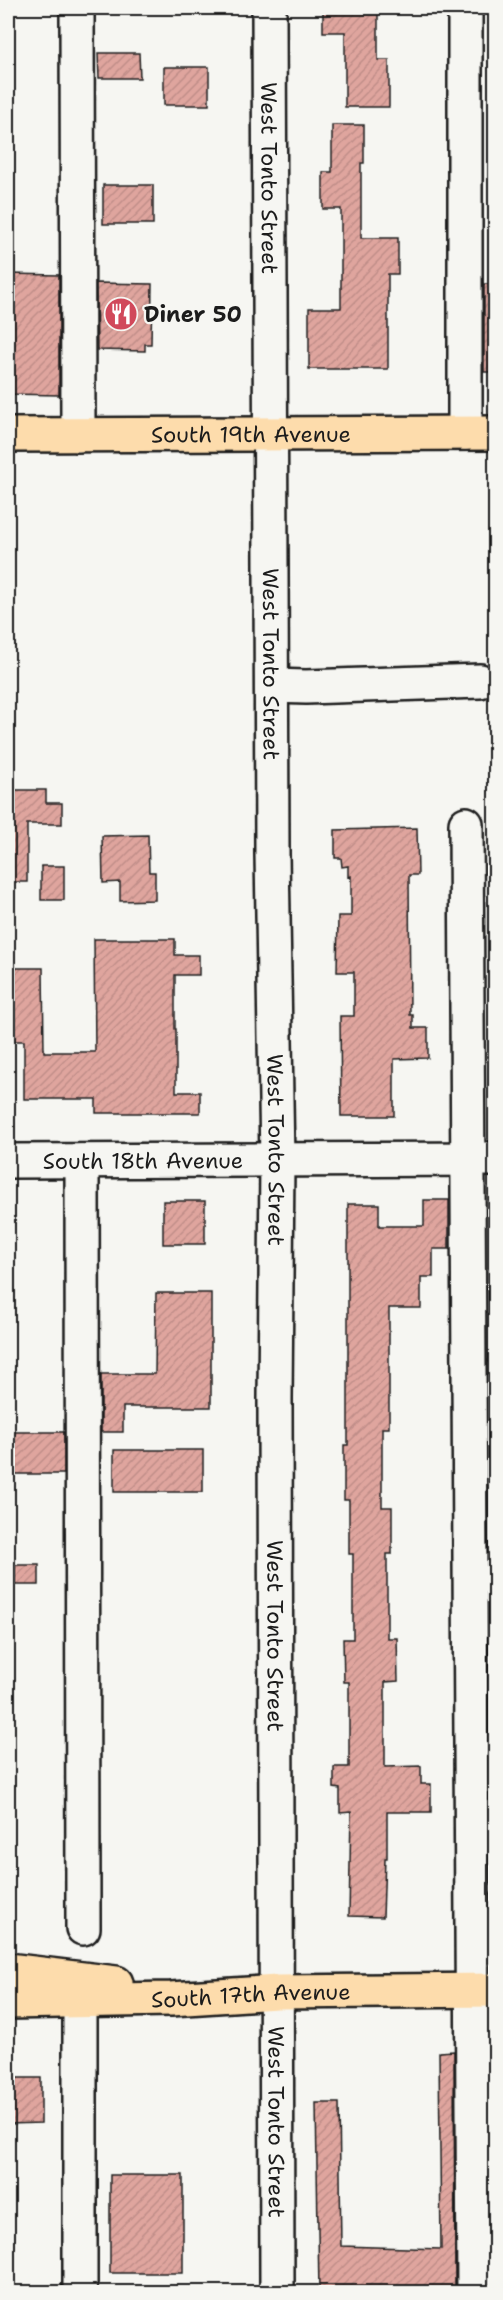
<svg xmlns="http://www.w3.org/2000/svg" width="503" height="2300" font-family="'Shantell Sans',sans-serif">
	<defs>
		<pattern id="building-hatch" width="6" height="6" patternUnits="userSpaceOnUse" patternTransform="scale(1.5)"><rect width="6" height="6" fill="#dfa59e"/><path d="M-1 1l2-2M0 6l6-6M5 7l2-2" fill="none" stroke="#bf8d88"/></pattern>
	</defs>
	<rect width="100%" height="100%" fill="#f6f6f2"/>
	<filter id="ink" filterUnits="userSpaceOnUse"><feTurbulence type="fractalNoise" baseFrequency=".0167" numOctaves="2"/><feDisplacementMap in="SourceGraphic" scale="12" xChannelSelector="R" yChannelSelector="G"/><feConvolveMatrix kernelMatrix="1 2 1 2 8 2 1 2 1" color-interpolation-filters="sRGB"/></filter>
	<g filter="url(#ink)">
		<path fill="url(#building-hatch)" stroke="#1c1c1c" stroke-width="1.5" d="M 323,8 L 378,8 L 378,60 L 389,60 L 389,107 L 345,107 L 345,32 L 323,32 Z
			M 98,53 L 139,53 L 140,78 L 99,78 Z
			M 164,67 L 209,67 L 209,105 L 164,105 Z
			M 332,125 L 364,125 L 364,163 L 361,163 L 361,238 L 398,238 L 398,274 L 388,274 L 388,369 L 309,369 L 309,308 L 341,308 L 341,209 L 323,209 L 323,172 L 332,172 Z
			M 103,185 L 153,185 L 153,224 L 103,224 Z
			M 8,274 L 59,275 L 59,395 L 8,394 Z
			M 96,283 L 152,284 L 151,344 L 145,344 L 145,351 L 97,350 Z
			M 484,284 L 495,284 L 495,372 L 484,372 Z
			M 8,790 L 46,790 L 46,803 L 62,803 L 62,824 L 27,824 L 27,882 L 8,882 Z
			M 417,828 L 418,875 L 409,875 L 410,1015 L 413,1015 L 413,1028 L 428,1028 L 428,1058 L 394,1059 L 394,1116 L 341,1116 L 340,1016 L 354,1016 L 354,972 L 337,972 L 338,916 L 351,916 L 351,876 L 348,877 L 348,866 L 342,867 L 341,858 L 335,858 L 335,830 Z
			M 148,835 L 149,872 L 155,872 L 155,900 L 120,901 L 120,882 L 103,883 L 102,836 Z
			M 41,866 L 64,866 L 64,900 L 41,900 Z
			M 94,939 L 175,939 L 175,955 L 199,955 L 199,975 L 175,975 L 175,1029 L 176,1029 L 176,1092 L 200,1092 L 200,1113 L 96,1113 L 96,1099 L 24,1099 L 24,1041 L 8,1041 L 8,968 L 43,968 L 44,1052 L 95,1052 Z
			M 424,1200 L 449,1200 L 449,1249 L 433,1249 L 433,1277 L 421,1277 L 421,1308 L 389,1308 L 389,1428 L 382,1428 L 382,1507 L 392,1507 L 392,1554 L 387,1554 L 387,1638 L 397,1638 L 398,1681 L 385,1682 L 385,1767 L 421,1766 L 421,1784 L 431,1784 L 431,1812 L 387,1812 L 387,1858 L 385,1858 L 383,1917 L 349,1916 L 351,1812 L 340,1813 L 340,1789 L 334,1788 L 334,1767 L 349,1767 L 349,1682 L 344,1682 L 343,1639 L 353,1639 L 353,1554 L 349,1554 L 349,1500 L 344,1500 L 344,1445 L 348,1445 L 348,1204 L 379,1204 L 379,1226 L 424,1226 Z
			M 163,1201 L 205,1201 L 205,1244 L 163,1244 Z
			M 156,1293 L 211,1293 L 211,1407 L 123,1407 L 123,1432 L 101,1432 L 101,1374 L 155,1374 Z
			M 8,1432 L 64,1432 L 64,1474 L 8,1474 Z
			M 114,1450 L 203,1450 L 203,1492 L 114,1492 Z
			M 15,1565 L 39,1565 L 39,1585 L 15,1585 Z
			M 454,2051 L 455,2288 L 409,2289 L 409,2292 L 319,2292 L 316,2103 L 339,2103 L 341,2246 L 441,2249 L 439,2052 Z
			M 8,2078 L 41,2078 L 41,2123 L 8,2124 Z
			M 492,2104 L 495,2104 L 495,2288 L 493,2288 Z
			M 110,2175 L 183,2175 L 183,2273 L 110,2273 Z"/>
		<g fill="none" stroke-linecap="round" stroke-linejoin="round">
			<defs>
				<g id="minor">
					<path d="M 77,8 L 78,435"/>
					<path id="s1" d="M 269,8 L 272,854 L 277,1161 L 275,1400 L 277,2292"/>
					<path d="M 465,433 L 465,8"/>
					<path d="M 272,686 L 306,687 L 480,681"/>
					<path d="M 466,824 L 474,2292"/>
					<path id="s2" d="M 8,1161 L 496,1159"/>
					<path d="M 82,1161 L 83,1928"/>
					<path d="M 80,2001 L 80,2292"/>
				</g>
				<g id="major">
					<path id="s3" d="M 8,435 L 496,433"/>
					<path d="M 8,1970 L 116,1983"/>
					<path id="s4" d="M 8,2002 L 171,1999 L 277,1992 L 496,1990"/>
				</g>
			</defs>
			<use href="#minor" stroke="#1c1c1c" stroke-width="38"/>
			<use href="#major" stroke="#1c1c1c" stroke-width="38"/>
			<use href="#minor" stroke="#f6f6f2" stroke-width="33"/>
			<use href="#major" stroke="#fddcac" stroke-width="33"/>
		</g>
	</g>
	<defs>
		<symbol id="restaurant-disc" viewBox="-11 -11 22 22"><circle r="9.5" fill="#d1495b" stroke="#f6f6f2"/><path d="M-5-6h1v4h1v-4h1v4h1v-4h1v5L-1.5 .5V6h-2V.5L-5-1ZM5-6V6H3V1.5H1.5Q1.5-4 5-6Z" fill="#fff"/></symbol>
	</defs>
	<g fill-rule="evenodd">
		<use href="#restaurant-disc" x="102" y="295" width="38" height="38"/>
	</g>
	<g text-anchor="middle" stroke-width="4.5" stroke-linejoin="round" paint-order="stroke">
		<g font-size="22" fill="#1c1c1c" stroke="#f6f6f2">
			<text dy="8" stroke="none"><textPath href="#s1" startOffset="170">West Tonto Street</textPath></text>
			<text dy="8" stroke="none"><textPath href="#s3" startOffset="243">South 19th Avenue</textPath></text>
			<text dy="8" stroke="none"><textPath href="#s1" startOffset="656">West Tonto Street</textPath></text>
			<text dy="8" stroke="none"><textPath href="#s1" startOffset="1142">West Tonto Street</textPath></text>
			<text dy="8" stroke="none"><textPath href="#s2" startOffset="135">South 18th Avenue</textPath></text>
			<text dy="8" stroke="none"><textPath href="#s1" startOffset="1628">West Tonto Street</textPath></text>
			<text dy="8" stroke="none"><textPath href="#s4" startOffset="243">South 17th Avenue</textPath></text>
			<text dy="8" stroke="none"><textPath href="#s1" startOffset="2114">West Tonto Street</textPath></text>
		</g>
		<g font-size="22" font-weight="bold" fill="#1c1c1c" stroke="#f6f6f2" text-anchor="start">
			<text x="144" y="322">Diner 50</text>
		</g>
	</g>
	<rect width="503" height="2300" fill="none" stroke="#f6f6f2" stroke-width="30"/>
	<rect x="15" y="15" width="473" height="2270" fill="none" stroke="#1c1c1c" stroke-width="2" filter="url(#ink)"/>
</svg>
